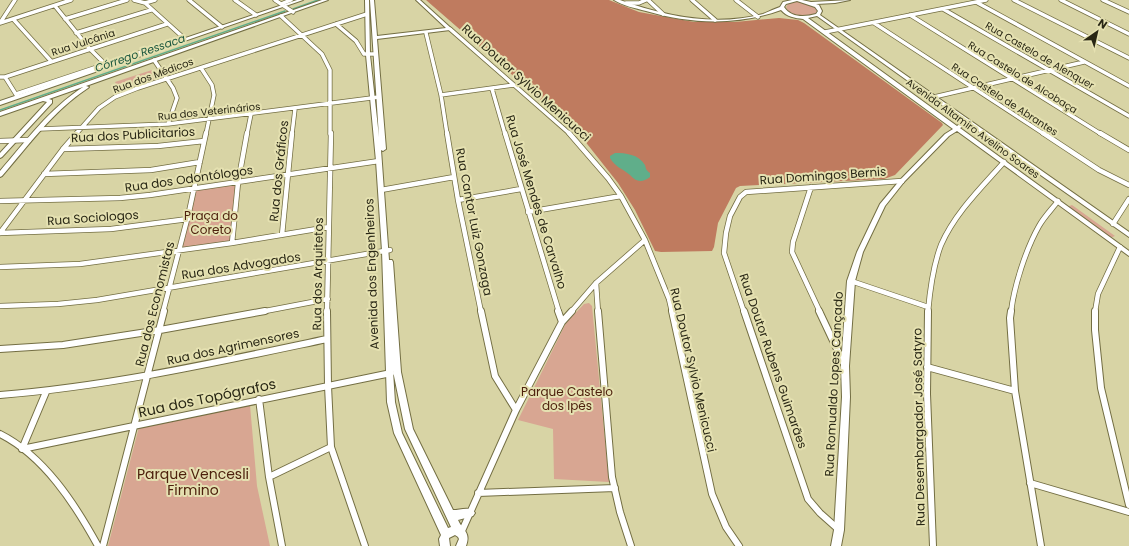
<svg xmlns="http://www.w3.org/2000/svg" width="1129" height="546" font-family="Poppins,sans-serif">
	<rect width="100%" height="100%" fill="#d8d4a5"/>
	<path fill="#d8a692" d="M 796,2 C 804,2 815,3 818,12 C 810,19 790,18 786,7 L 789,3 Z
		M 152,70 L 158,78 L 145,83 L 143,80 L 144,82 L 119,90 L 115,82 Z
		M 238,183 L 232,243 L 181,251 L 194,189 Z
		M 1072,205 L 1115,236 L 1110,238 L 1067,207 Z
		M 589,303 L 592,306 L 609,482 L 554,479 L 553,429 L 518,420 L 566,323 L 584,304 Z
		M 250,405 L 257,486 L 270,546 L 108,546 L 139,427 Z"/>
	<path fill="#bf7b5f" d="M 426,0 L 609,0 L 639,12 L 694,22 L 735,22 L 779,18 L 798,20 L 804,23 L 942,123 L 943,125 L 895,175 L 884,179 L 740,186 L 736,188 L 718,223 L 714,247 L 712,251 L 661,252 L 655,251 L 635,210 L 618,183 L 584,140 L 557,114 Z"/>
	<path fill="#60ae8a" d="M 615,153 C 626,153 638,154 645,165 C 646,169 646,170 650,173 L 650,177 C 642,183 636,182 630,175 C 623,169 615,167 610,158 L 610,156 Z"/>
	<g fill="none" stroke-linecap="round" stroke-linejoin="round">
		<path stroke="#60ae8a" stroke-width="1.5" d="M 293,9 L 318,0
			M 0,110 L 285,11"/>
		<defs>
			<path id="street-far2" d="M 134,0 L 145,3 L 185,39
				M 189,0 L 222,27
				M 235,0 L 256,15
				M 275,0 L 293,12
				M 648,0 L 663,14
				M 692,0 L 715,20
				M 736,0 L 758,17
				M 1014,0 L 1129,58
				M 1061,0 L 1129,34
				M 1103,0 L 1129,12
				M 976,2 L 1129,86
				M 145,3 L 155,0
				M 626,3 L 639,3 L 646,0
				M 281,4 L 291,0
				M 55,6 L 89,48 L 106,65
				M 943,9 L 1129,116
				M 910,15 L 1101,134
				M 281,16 L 322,54 L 330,70 L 330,134
				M 65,19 L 127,0
				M 14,20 L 51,61
				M 0,23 L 71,0
				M 0,23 L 15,0
				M 874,23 L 1044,134
				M 336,24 L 356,41 L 364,54 L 376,54
				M 450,29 L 570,134
				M 825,32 L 986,0
				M 76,33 L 151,10
				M 426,33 L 441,95 L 447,134
				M 154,60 L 173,88 L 177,98 L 168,124
				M 201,68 L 212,85 L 214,95 L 206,134
				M 0,77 L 5,77 L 167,24
				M 5,77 L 17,96
				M 492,89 L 505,134
				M 16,94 L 184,38
				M 441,95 L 514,85
				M 934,97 L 1084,62
				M 40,129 L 168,124 L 379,97
				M 76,134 L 99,108 L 115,97 L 138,88 L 367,14
				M 247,134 L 251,114
				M 292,134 L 295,109"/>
			<path id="street-far1" d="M 447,133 L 458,200 L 481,312
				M 505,133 L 559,312
				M 569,133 L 608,178 L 621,196 L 645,240 L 669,299 L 672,312
				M 1043,133 L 1099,170 L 1129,185
				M 1100,133 L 1129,150
				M 0,141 L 29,140
				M 63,149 L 158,146 L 204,141
				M 44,174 L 151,170 L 200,162
				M 811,187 L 793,242 L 792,252 L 820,312
				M 381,190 L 454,177
				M 458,200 L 521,189
				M 0,201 L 120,198 L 150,195 L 379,161
				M 528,212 L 621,196
				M 1113,224 L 1129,199
				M 0,233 L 63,149 L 77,133
				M 0,233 L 111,229 L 188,219
				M 282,235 L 292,133
				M 232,243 L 238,183 L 247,133
				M 0,267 L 80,264 L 232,243 L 329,227
				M 851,281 L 928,307
				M 596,283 L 598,312
				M 0,306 L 58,304 L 97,300 L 390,250
				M 163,312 L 189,212 L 206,133
				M 260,312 L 328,299
				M 327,312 L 331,133
				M 571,312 L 596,283 L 645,240
				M 744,312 L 724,253 L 726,233 L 730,216 L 740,197 L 746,192 L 902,181
				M 928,312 C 930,289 933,266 941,245 C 955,213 981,188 1004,162
				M 1011,312 C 1014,286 1026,249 1039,226 C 1044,217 1052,209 1058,201
				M 1095,312 L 1098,294 L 1120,247"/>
			<path id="street" d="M 327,311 L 328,386 L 331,447 L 365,546
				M 481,311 L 495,376 L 516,410
				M 558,311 L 562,322
				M 598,311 L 612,477 L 620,512 L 631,546
				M 672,311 L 712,494 L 726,527 L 739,546
				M 744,311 L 808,499 L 820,513 L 838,529
				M 819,311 L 844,364
				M 928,311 L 927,394 L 933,546
				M 1011,311 L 1010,318 L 1015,391 L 1041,546
				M 1095,311 L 1095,330 L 1101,388 L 1129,505
				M 0,349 L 63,345 L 160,330 L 265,311
				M 927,367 L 1015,391
				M 0,395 C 111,386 218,362 327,339
				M 259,399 L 269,477 L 282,546
				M 0,434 C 44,456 75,504 98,546
				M 22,449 L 391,373
				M 22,449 L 46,392
				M 269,477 L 331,447
				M 1030,483 L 1129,512
				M 478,493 L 615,488
				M 461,533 L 516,410 L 562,322 L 572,311
				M 103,546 L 164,311"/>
			<path id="secondary" d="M 297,0 L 303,0 L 0,105 L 0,101 Z
				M 322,0 L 328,0 L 86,86 L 89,87 L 88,88 C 53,111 29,145 2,176 L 0,177 L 0,171 C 26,141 49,109 83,87 L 49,99 L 52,100 L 52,103 L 2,157 L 0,158 L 0,153 L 47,102 L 43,101 L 0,116 L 0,112 Z
				M 365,0 L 369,0 L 370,55 L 379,137 L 370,0 L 374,0 L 377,36 L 446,28 L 416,0 L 420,0 L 452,29 L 450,30 L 377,39 L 386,149 L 383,151 L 381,150 L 389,260 L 392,260 L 393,262 L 401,372 L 413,429 L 453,510 C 459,510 467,507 473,510 L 475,513 L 473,516 L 458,520 C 463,531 471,532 466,546 L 456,546 L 459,539 L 458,537 L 455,535 L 449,538 L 450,546 L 440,546 L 439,539 L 441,535 L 394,433 L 387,402 L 382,251 L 376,161 L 366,55 ZM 393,371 L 405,429 L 451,527 L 448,528 L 402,433 L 395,402 Z
				M 614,0 L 620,0 C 664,16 716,27 763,14 C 768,12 774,9 780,7 L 783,2 L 792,0 L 802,0 L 811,2 L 850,0 L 835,3 L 816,4 L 819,5 L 822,11 L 820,15 L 1129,232 L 1129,237 L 968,124 L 960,128 L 1129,251 L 1129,256 L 957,131 L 949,136 L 904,182 L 885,206 L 863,252 L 855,281 L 849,366 L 850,397 L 844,530 L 841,546 L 831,546 L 834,530 L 842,397 L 841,366 L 847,281 L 857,252 L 880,204 L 900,180 L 945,134 L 953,129 L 803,19 C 795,18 787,17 781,10 C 737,26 690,24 646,11 C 635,8 623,6 614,0 ZM 797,1 L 815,7 L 818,11 L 816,14 C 805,17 791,18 784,7 L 786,4 ZM 817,16 L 964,121 L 957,126 L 808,18 Z"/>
		</defs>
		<use href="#street-far2" stroke="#736e43" stroke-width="5"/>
		<use href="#street-far1" stroke="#736e43" stroke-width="6"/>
		<use href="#street" stroke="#736e43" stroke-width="8"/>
		<use href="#secondary" stroke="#736e43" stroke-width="2"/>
		<use href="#street-far2" stroke="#fff" stroke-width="3.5"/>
		<use href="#street-far1" stroke="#fff" stroke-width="4.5"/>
		<use href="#street" stroke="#fff" stroke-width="6"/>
		<use href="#secondary" fill="#fff" fill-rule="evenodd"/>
	</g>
	<g text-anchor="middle" stroke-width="4" stroke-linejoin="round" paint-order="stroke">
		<g font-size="10" fill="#292715" stroke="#e5e1b1">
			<text transform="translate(83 42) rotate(-18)" y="4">Rua Vulcânia</text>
			<text transform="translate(1040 55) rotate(30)" y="4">Rua Castelo de Alenquer</text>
			<text transform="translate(153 75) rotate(-20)" y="4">Rua dos Médicos</text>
			<text transform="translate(1023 77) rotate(32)" y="4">Rua Castelo de Alcobaça</text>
			<text transform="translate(1005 99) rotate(33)" y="4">Rua Castelo de Abrantes</text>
			<text transform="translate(209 111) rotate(-6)" y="4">Rua dos Veterinários</text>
			<text transform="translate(973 128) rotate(36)" y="4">Avenida Altamiro Avelino Soares</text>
		</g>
		<g font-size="11" font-style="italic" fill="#19563d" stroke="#e5e1b1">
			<text transform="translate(140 53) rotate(-19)" y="4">Córrego Ressaca</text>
		</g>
		<g font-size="12" fill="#292715" stroke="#e5e1b1">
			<text transform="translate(526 83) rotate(42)" y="4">Rua Doutor Sylvio Menicucci</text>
			<text transform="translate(133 135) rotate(-3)" y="4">Rua dos Publicitarios</text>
			<text transform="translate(279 171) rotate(-84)" y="4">Rua dos Gráficos</text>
			<text transform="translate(823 176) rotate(-4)" y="4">Rua Domingos Bernis</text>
			<text transform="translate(189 179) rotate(-8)" y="4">Rua dos Odontólogos</text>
			<text transform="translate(536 202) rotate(73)" y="4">Rua José Mendes de Carvalho</text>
			<text transform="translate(93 218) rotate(-4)" y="4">Rua Sociologos</text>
			<text transform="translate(474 222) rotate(79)" y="4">Rua Cantor Luiz Gonzaga</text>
			<text transform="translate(241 266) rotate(-9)" y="4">Rua dos Advogados</text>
			<text transform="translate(318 274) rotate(-89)" y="4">Rua dos Arquitetos</text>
			<text transform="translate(372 274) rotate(-92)" y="4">Avenida dos Engenheiros</text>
			<text transform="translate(155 304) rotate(-76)" y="4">Rua dos Economistas</text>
			<text transform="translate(233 347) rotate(-12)" y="4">Rua dos Agrimensores</text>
			<text transform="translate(773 361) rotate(71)" y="4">Rua Doutor Rubens Guimarães</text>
			<text transform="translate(693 370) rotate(77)" y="4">Rua Doutor Sylvio Menicucci</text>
			<text transform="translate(834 384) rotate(-87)" y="4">Rua Romualdo Lopes Cançado</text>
			<text transform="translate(919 427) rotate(-91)" y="4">Rua Desembargador José Satyro</text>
		</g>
		<g font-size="12" fill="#4e210d" stroke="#e5e1b1">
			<text x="211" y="220">Praça do<tspan x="211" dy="14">Coreto</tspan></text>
			<text x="567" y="396">Parque Castelo<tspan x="567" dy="14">dos Ipês</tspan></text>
		</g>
		<g font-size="14" fill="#292715" stroke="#e5e1b1">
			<text transform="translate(207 398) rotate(-12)" y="5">Rua dos Topógrafos</text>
		</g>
		<g font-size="14" fill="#4e210d" stroke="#e5e1b1">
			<text x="193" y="479">Parque Vencesli<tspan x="193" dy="16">Firmino</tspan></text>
		</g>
	</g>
	<g transform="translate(1097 32) rotate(34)" stroke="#e5e1b1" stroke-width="3" paint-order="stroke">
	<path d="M0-3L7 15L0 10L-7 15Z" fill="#292715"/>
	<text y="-6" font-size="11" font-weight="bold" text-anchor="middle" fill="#292715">N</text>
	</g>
</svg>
